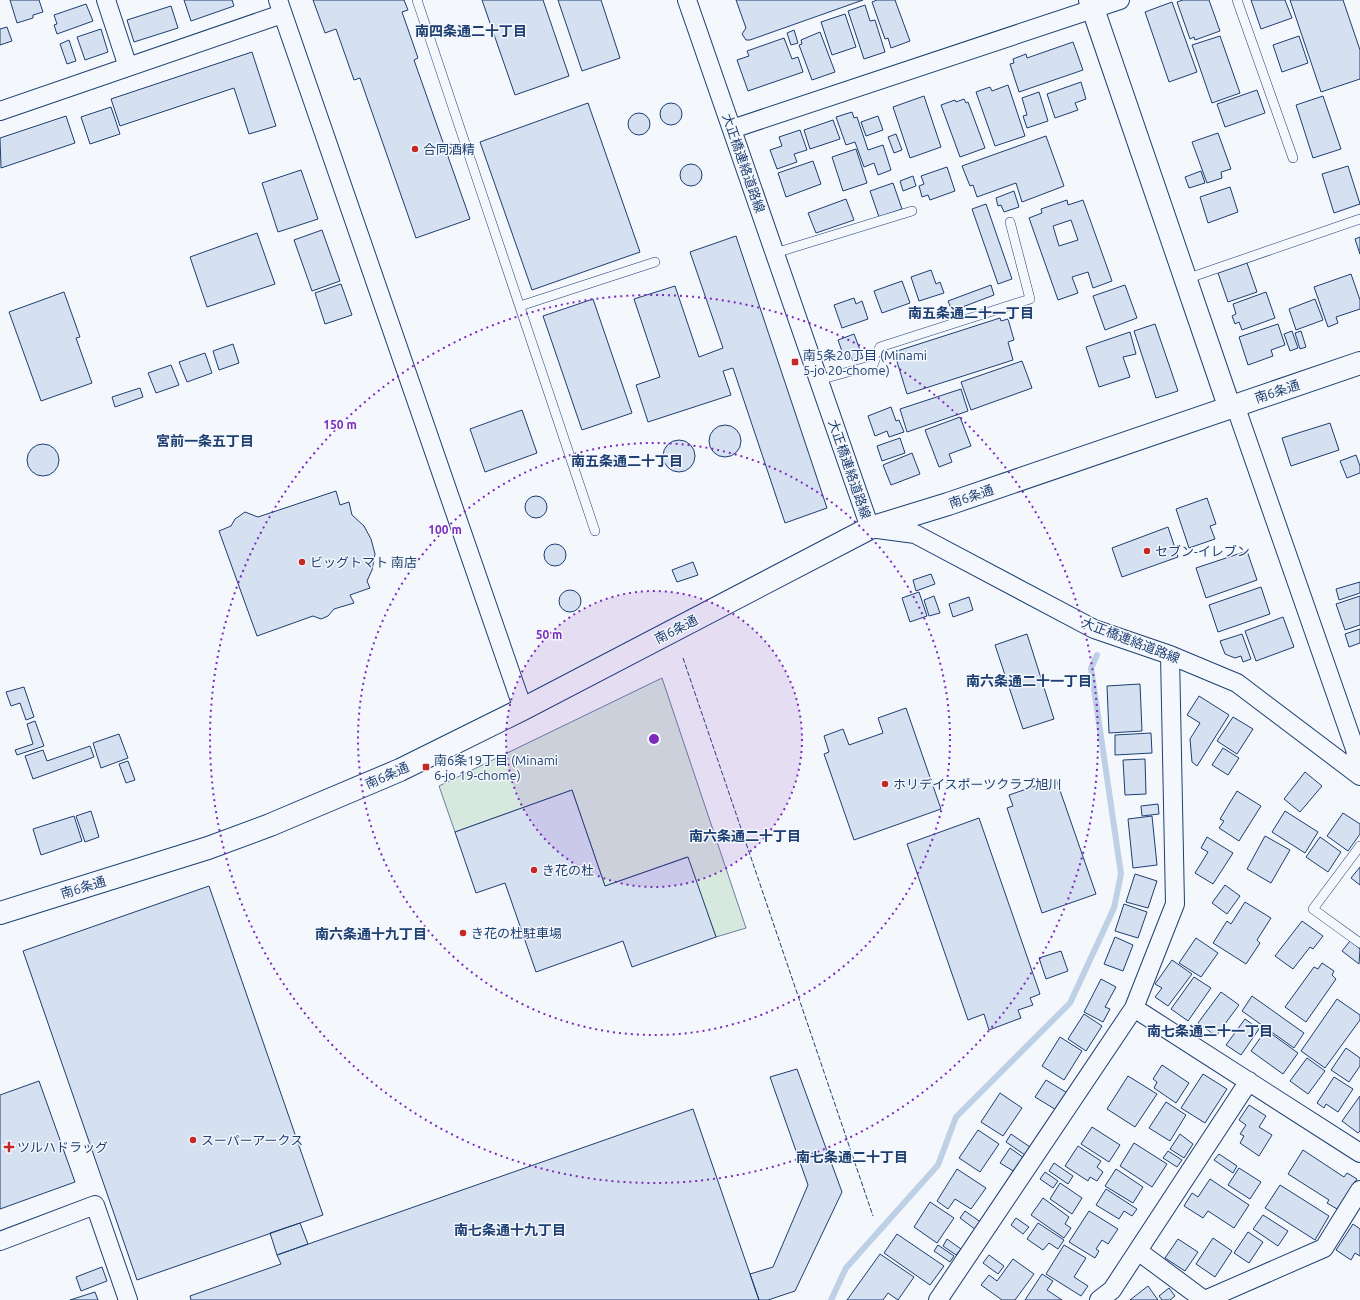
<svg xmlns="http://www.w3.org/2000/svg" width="1360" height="1300" font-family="Ubuntu,'Noto Sans JP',sans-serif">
	<rect width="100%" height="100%" fill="#f4f7fb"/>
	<path fill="#d7e8df" stroke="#687fa3" d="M 662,678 L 746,928 L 716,937 L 687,857 L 605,886 L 572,790 L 455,832 L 439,786 Z"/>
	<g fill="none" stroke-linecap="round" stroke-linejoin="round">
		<path stroke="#bed0e5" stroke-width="6" d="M 831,1300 L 846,1268 L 938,1165 L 956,1117 L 1070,1003 L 1114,908 L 1121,874 L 1091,668 L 1097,655"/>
	</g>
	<path fill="#d5e0f0" stroke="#1d3f73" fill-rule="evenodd" d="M 10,0 L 39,0 L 43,12 L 33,15 L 33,18 L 17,23 Z
		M 184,0 L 232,0 L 234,6 L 191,21 Z
		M 313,0 L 404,0 L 408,10 L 402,12 L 418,58 L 414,60 L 470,219 L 416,238 L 360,78 L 354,80 L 336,29 L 325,33 Z
		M 482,0 L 543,0 L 569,76 L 515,95 Z
		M 558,0 L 601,0 L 620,58 L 582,71 Z
		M 736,0 L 863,0 L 750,40 L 746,40 L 742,34 L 746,28 Z
		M 877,0 L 895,0 L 910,41 L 891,48 L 888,38 L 885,39 L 872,2 Z
		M 1183,0 L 1209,0 L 1220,31 L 1195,40 L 1194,37 L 1190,39 L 1177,2 Z
		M 1251,0 L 1285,0 L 1292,18 L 1261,29 Z
		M 1290,0 L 1343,0 L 1360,50 L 1360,79 L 1321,92 Z
		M 1172,2 L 1197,72 L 1169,82 L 1145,12 Z
		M 86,4 L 93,21 L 57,34 L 54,25 L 57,24 L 54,15 Z
		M 865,5 L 870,21 L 875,20 L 885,52 L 864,59 L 848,11 Z
		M 171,6 L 178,28 L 134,42 L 127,20 Z
		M 845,14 L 856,47 L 832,55 L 821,22 Z
		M 7,27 L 12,41 L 0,45 L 0,29 Z
		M 101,29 L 108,52 L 85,60 L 77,37 Z
		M 794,30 L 798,43 L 791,45 L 787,33 Z
		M 820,32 L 835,72 L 812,80 L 799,45 L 802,44 L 801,40 Z
		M 1220,36 L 1240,93 L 1212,103 L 1192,45 Z
		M 1299,36 L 1308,63 L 1282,72 L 1273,45 Z
		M 784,38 L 792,59 L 798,57 L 803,72 L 748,91 L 737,60 L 749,56 L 747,51 Z
		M 69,40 L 76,61 L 67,64 L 60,44 Z
		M 1073,42 L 1083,70 L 1019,92 L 1010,64 L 1014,63 L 1013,59 L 1026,54 L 1027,58 Z
		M 252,52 L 276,126 L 249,134 L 234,88 L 120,126 L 111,99 Z
		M 1081,82 L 1086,99 L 1075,103 L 1078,110 L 1055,118 L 1047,94 Z
		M 1008,85 L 1025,136 L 995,146 L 976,92 L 990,87 L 992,91 Z
		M 1257,90 L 1265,113 L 1225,127 L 1217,104 Z
		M 1039,92 L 1048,121 L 1027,128 L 1023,116 L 1027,115 L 1022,98 Z
		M 924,96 L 941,147 L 910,158 L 893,107 Z
		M 1323,96 L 1341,149 L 1313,158 L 1296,105 Z
		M 964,99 L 966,103 L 968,102 L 985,148 L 960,157 L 941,105 L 955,100 L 956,102 Z
		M660 114a11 11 0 1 1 22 0a11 11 0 1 1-22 0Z
		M 588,103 L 640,252 L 532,290 L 480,142 Z
		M 111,107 L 120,134 L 90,144 L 81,117 Z
		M 852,112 L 854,118 L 857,117 L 868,150 L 883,145 L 891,170 L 878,175 L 874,163 L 864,167 L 855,142 L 846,145 L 836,117 Z
		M628 124a11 11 0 1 1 22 0a11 11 0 1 1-22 0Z
		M 66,116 L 75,143 L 1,168 L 0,138 Z
		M 878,116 L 883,130 L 866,136 L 861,122 Z
		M 833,120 L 840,139 L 810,149 L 804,130 Z
		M 800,130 L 807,150 L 794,154 L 797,162 L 777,169 L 770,150 L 782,146 L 779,137 Z
		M 1218,133 L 1231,169 L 1221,172 L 1222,178 L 1207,183 L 1192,142 Z
		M 896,134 L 902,150 L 894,153 L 888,137 Z
		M 1046,136 L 1064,186 L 1022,202 L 1016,183 L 977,197 L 973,185 L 970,186 L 962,166 Z
		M 856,149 L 867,183 L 843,191 L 832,157 Z
		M 813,161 L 821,184 L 786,197 L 778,173 Z
		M680 175a11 11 0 1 1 22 0a11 11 0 1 1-22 0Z
		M 1348,166 L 1360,204 L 1334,213 L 1322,174 Z
		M 947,167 L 955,191 L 930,200 L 928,195 L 922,197 L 919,186 L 924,184 L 921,176 Z
		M 301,170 L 318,219 L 278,232 L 262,183 Z
		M 1201,171 L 1205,183 L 1189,188 L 1185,177 Z
		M 913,176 L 916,186 L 903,191 L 900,181 Z
		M 893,183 L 902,209 L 879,217 L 870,191 Z
		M 1230,187 L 1238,212 L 1208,223 L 1200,197 Z
		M 1014,191 L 1019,207 L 1004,212 L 1001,205 L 998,206 L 996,198 Z
		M 846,199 L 854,220 L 816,233 L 808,213 Z
		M 1067,200 L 1068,205 L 1083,200 L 1112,281 L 1093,288 L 1088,272 L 1072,277 L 1078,293 L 1058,300 L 1029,218 L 1042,213 L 1041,209 ZM 1071,220 L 1078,240 L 1059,246 L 1053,226 Z
		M 986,204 L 1012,279 L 998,284 L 972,209 Z
		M 322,230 L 340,281 L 312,291 L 294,240 Z
		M 257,233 L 275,284 L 207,307 L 190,257 Z
		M 736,236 L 827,508 L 785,523 L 733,368 L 723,371 L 731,395 L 648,422 L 636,385 L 660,377 L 634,299 L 675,286 L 699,357 L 723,348 L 690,252 Z
		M 1360,237 L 1360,254 L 1355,239 Z
		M 1247,263 L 1257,292 L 1228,302 L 1218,273 Z
		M 931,270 L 936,284 L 940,282 L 944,293 L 919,301 L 911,277 Z
		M 1351,274 L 1360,300 L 1360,309 L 1336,317 L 1338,323 L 1328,327 L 1314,287 Z
		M 902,281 L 910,303 L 882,313 L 874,291 Z
		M 341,284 L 352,315 L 325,324 L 315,293 Z
		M 991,285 L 994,295 L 952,311 L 948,301 Z
		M 1125,285 L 1137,318 L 1105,330 L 1093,296 Z
		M 64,292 L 80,337 L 76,338 L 92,383 L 41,401 L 9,312 Z
		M 1266,292 L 1275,318 L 1242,330 L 1239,322 L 1235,324 L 1232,316 L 1236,314 L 1233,304 Z
		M 854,298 L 856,304 L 862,301 L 868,319 L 842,328 L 834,305 Z
		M 593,299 L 632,413 L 582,430 L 543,316 Z
		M 1315,299 L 1323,320 L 1296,330 L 1289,309 Z
		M 1000,318 L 1001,321 L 1008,319 L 1014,340 L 1008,342 L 1013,360 L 907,394 L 894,352 Z
		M 1155,324 L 1178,391 L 1156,398 L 1134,331 Z
		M 1278,324 L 1285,345 L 1271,350 L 1273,356 L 1248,365 L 1239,337 Z
		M 1292,331 L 1298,348 L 1290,351 L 1284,334 Z
		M 1301,331 L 1306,347 L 1300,349 L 1295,333 Z
		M 1130,332 L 1136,354 L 1123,357 L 1130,377 L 1099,387 L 1086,347 Z
		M 854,334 L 863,358 L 853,361 L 850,355 L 844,357 L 838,340 Z
		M 233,344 L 239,363 L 219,370 L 213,351 Z
		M 205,353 L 212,373 L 187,382 L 179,362 Z
		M 1022,361 L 1032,388 L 971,410 L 961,382 Z
		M 171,365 L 179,385 L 156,393 L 148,373 Z
		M 140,388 L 143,397 L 115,407 L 112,397 Z
		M 961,389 L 968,411 L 907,432 L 900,409 Z
		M 891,407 L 896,421 L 899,420 L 904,432 L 889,437 L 887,431 L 875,436 L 868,416 Z
		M 522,410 L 537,453 L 485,472 L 470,429 Z
		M 960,417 L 971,446 L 949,454 L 952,462 L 939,467 L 925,430 Z
		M 1330,423 L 1339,450 L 1291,466 L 1282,438 Z
		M709 441a16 16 0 1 1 32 0a16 16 0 1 1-32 0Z
		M 900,438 L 905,453 L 882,461 L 877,446 Z
		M663 456a16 16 0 1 1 32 0a16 16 0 1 1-32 0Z
		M27 460a16 16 0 1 1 32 0a16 16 0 1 1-32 0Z
		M 912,453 L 920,474 L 891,485 L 883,465 Z
		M 1356,455 L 1360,466 L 1360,473 L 1347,478 L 1340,461 Z
		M 336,491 L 340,505 L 349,502 L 352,515 L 364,526 L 371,539 L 375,554 L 372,570 L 367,581 L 370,588 L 350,595 L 354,603 L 334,609 L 328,616 L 321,619 L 313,616 L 257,636 L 219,531 L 231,526 L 235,519 L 245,512 L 258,517 Z
		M525 507a11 11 0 1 1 22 0a11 11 0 1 1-22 0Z
		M 1207,498 L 1216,524 L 1210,526 L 1215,539 L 1189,548 L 1176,509 Z
		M 1168,527 L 1178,557 L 1122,577 L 1112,548 Z
		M544 555a11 11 0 1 1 22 0a11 11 0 1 1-22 0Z
		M 1247,551 L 1257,580 L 1206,598 L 1196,568 Z
		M 693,562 L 698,575 L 677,582 L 672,570 Z
		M 931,574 L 935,584 L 916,591 L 913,580 Z
		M 1360,582 L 1360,593 L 1339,600 L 1336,589 Z
		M 1261,587 L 1270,614 L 1218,632 L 1209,605 Z
		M559 601a11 11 0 1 1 22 0a11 11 0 1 1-22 0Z
		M 919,592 L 927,616 L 910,622 L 902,598 Z
		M 934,596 L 940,613 L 929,616 L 924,600 Z
		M 1360,596 L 1360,625 L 1345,630 L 1336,604 Z
		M 969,597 L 973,610 L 953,617 L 949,604 Z
		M 1283,617 L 1294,647 L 1256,661 L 1245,631 Z
		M 1360,629 L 1360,643 L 1349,647 L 1345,634 Z
		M 1027,634 L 1054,719 L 1023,729 L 995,645 Z
		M 1242,634 L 1251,659 L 1243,662 L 1241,656 L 1235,658 L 1225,654 L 1220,641 Z
		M 1140,684 L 1142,731 L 1109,733 L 1107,686 Z
		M 24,687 L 34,717 L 26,720 L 20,703 L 11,706 L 6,692 Z
		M 1199,696 L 1229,715 L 1197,766 L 1192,762 L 1190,739 L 1200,723 L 1187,715 Z
		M 906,708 L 941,809 L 854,840 L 824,754 L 829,752 L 824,736 L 843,729 L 849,745 L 883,733 L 878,718 Z
		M 1233,717 L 1253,729 L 1237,754 L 1217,741 Z
		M 35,721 L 44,746 L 17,755 L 15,750 L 33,744 L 27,724 Z
		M 1151,733 L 1152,753 L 1115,755 L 1115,735 Z
		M 119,734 L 128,758 L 101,768 L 93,743 Z
		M 90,746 L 94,757 L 33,779 L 25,756 L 43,750 L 47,761 Z
		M 1223,748 L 1239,758 L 1228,775 L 1212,765 Z
		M 1145,759 L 1146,794 L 1125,795 L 1123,760 Z
		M 128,761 L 135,780 L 126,783 L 119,764 Z
		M 1305,772 L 1322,786 L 1300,812 L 1284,799 Z
		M 1056,779 L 1096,894 L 1042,913 L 1007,808 L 1013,806 L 1009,795 Z
		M 572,790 L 605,886 L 688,857 L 716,937 L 632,967 L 623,941 L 536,972 L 505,883 L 476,893 L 455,832 Z
		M 1237,791 L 1261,806 L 1239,841 L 1219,828 L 1224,821 L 1220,819 Z
		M 1158,804 L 1159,814 L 1142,816 L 1141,806 Z
		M 91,811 L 99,837 L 85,842 L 76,816 Z
		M 1285,811 L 1318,832 L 1305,853 L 1272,832 Z
		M 1343,813 L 1360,824 L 1360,834 L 1348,851 L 1327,836 Z
		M 74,816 L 82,841 L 41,855 L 33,829 Z
		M 1152,816 L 1157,865 L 1133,868 L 1128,819 Z
		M 979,818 L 1040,994 L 1030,998 L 1033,1005 L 1018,1010 L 1021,1018 L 989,1030 L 984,1014 L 968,1020 L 907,844 Z
		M 1265,836 L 1290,850 L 1271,883 L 1247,869 Z
		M 1207,837 L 1233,853 L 1213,884 L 1195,873 L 1208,852 L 1201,848 Z
		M 1320,837 L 1341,852 L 1328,872 L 1306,857 Z
		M 1360,867 L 1360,885 L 1351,878 Z
		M 1135,874 L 1157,881 L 1148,908 L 1126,902 Z
		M 1225,885 L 1240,896 L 1227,914 L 1212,903 Z
		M 209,886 L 323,1215 L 137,1280 L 23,951 Z
		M 1245,902 L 1271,918 L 1257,940 L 1260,943 L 1246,964 L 1213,943 L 1227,921 L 1231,924 Z
		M 1124,904 L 1147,912 L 1138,938 L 1115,931 Z
		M 1302,921 L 1323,936 L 1313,949 L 1310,947 L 1293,969 L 1275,956 Z
		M 1115,937 L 1133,945 L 1123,971 L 1104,964 Z
		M 1196,938 L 1218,953 L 1201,977 L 1179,963 Z
		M 1350,941 L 1360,949 L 1359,964 L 1342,951 Z
		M 1061,951 L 1068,971 L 1046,979 L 1039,958 Z
		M 1172,960 L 1192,974 L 1168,1006 L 1155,997 L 1162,988 L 1155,984 Z
		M 1322,963 L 1334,971 L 1332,975 L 1336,979 L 1306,1022 L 1285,1007 L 1314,967 L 1318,969 Z
		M 1194,977 L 1211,988 L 1188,1021 L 1171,1009 Z
		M 1101,979 L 1116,987 L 1105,1007 L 1110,1009 L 1103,1022 L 1084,1012 Z
		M 1221,992 L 1239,1005 L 1216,1036 L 1198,1023 Z
		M 1252,996 L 1304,1033 L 1294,1048 L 1242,1011 Z
		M 1337,999 L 1360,1015 L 1360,1020 L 1325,1068 L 1301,1051 Z
		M 1084,1014 L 1102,1026 L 1086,1051 L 1068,1039 Z
		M 1245,1019 L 1259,1029 L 1241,1055 L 1226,1045 Z
		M 1266,1030 L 1298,1053 L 1283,1074 L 1251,1051 Z
		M 1060,1037 L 1082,1051 L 1064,1080 L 1042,1066 Z
		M 1346,1048 L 1360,1058 L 1360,1066 L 1349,1082 L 1331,1070 Z
		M 1307,1058 L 1325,1071 L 1308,1094 L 1290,1081 Z
		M 1162,1065 L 1189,1083 L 1176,1103 L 1154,1088 L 1157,1082 L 1153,1079 Z
		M 797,1069 L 842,1192 L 795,1291 L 768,1300 L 759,1300 L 750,1274 L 773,1267 L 808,1185 L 770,1077 Z
		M 1203,1074 L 1227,1089 L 1205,1123 L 1181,1108 Z
		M 1128,1076 L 1157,1094 L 1135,1127 L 1107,1109 Z
		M 1334,1077 L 1353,1089 L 1338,1112 L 1326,1104 L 1324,1108 L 1317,1103 Z
		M 1046,1080 L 1069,1094 L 1058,1111 L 1035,1097 Z
		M 39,1081 L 75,1182 L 0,1209 L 0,1095 Z
		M 1000,1093 L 1022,1108 L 1003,1136 L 981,1122 Z
		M 1360,1096 L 1360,1131 L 1358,1133 L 1342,1121 Z
		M 1166,1102 L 1186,1115 L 1170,1141 L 1149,1128 Z
		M 1249,1105 L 1266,1116 L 1259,1127 L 1272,1135 L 1259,1156 L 1240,1143 L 1244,1136 L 1240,1134 L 1246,1125 L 1239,1120 Z
		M 693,1109 L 759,1300 L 191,1300 L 190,1296 L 281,1264 L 277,1255 Z
		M 1092,1127 L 1120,1145 L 1109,1162 L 1081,1144 Z
		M 978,1130 L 999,1144 L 980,1172 L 959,1158 Z
		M 1011,1134 L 1030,1147 L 1025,1155 L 1006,1142 Z
		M 1180,1134 L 1193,1144 L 1184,1158 L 1170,1149 Z
		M 1134,1143 L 1167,1164 L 1152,1187 L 1120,1166 Z
		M 1078,1146 L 1101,1161 L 1097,1167 L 1103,1172 L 1097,1181 L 1090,1177 L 1088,1181 L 1065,1166 Z
		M 1010,1148 L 1024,1158 L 1015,1172 L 1000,1163 Z
		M 1303,1150 L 1344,1177 L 1347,1173 L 1357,1179 L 1337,1209 L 1327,1203 L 1329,1200 L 1288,1174 Z
		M 1168,1151 L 1182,1160 L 1177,1167 L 1163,1158 Z
		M 1219,1154 L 1237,1166 L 1233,1173 L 1214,1160 Z
		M 1054,1163 L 1073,1176 L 1068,1184 L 1049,1171 Z
		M 1239,1168 L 1261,1182 L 1250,1199 L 1228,1185 Z
		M 957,1169 L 986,1188 L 971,1209 L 955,1199 L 948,1209 L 937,1201 Z
		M 1116,1169 L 1143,1187 L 1133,1203 L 1105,1186 Z
		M 1045,1172 L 1058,1181 L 1053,1188 L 1040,1179 Z
		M 1210,1179 L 1249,1205 L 1234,1228 L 1208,1211 L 1203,1218 L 1184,1206 L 1192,1193 L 1198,1197 Z
		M 1060,1183 L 1082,1198 L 1072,1214 L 1050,1199 Z
		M 1280,1185 L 1329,1216 L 1315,1240 L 1265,1208 Z
		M 1106,1189 L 1137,1209 L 1132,1216 L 1124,1211 L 1119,1219 L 1096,1205 Z
		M 1043,1198 L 1069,1217 L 1065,1224 L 1071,1228 L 1064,1238 L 1031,1215 Z
		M 930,1202 L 954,1218 L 937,1243 L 914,1227 Z
		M 965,1211 L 982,1223 L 976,1230 L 960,1218 Z
		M 1089,1211 L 1118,1229 L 1108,1244 L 1102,1240 L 1096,1249 L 1099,1251 L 1095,1258 L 1069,1242 Z
		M 1263,1215 L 1288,1231 L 1278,1246 L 1253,1229 Z
		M 1016,1218 L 1029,1227 L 1023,1234 L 1011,1225 Z
		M 300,1223 L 308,1244 L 277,1255 L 270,1233 Z
		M 1038,1223 L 1064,1240 L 1058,1249 L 1049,1243 L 1043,1250 L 1027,1239 Z
		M 1353,1224 L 1360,1229 L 1360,1256 L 1355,1253 L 1351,1260 L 1336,1250 Z
		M 1248,1232 L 1263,1242 L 1249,1263 L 1234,1253 Z
		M 897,1234 L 944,1266 L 930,1285 L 884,1253 Z
		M 1213,1238 L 1232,1251 L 1215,1277 L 1196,1264 Z
		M 947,1239 L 961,1249 L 956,1255 L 943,1246 Z
		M 1178,1239 L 1198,1252 L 1185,1271 L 1165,1258 Z
		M 938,1245 L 954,1256 L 950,1262 L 934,1251 Z
		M 1064,1245 L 1086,1258 L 1074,1277 L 1088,1286 L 1081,1296 L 1046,1274 Z
		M 880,1254 L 914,1277 L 898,1300 L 888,1293 L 883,1300 L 847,1300 Z
		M 989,1255 L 1004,1266 L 998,1274 L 983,1263 Z
		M 1013,1259 L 1034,1274 L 1015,1300 L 1002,1300 L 981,1285 L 989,1275 L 997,1281 Z
		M 102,1267 L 107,1281 L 81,1291 L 76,1277 Z
		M 1042,1274 L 1053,1281 L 1047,1290 L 1062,1300 L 1025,1300 Z
		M 1148,1286 L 1158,1300 L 1130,1300 Z
		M 1169,1288 L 1175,1296 L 1170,1300 L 1162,1300 L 1159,1296 Z
		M 95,1292 L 98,1300 L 70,1300 Z"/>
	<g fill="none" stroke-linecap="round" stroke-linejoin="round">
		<defs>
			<path id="service" d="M 417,0 L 595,531
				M 1237,0 L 1293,158
				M 775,253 L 912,211
				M 1186,279 L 1360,219
				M 520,306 L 655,262
				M 819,380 L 873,365 L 880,347 L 1030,299 L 1010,222
				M 1360,846 L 1313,909 L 1360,943"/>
			<path id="minor" d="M 106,0 L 128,67
				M 278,0 L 523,709
				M 687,0 L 870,528 L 915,534 L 1094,629 L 1170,655 L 1237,683 L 1360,776
				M 0,111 L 282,14
				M 732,129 L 1120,0
				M 1235,405 L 1355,749 L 1359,775
				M 1134,1008 L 1360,1153
				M 0,1241 L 95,1205 L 128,1300
				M 1138,1251 L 1204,1300
				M 938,1300 L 1134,1008 L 1175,904 L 1170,655
				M 1099,1300 L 1112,1290 L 1249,1081
				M 1205,1300 L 1324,1248 L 1360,1190"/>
			<path id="tertiary" d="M 1090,0 L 1229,406
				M 0,913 L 208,848 L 270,825 L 400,770 L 523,709 L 870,528 L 948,504 L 1360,363"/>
		</defs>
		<use href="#service" stroke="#1d3f73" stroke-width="10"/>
		<use href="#minor" stroke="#1d3f73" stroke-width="20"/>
		<use href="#tertiary" stroke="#1d3f73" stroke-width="24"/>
		<use href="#service" stroke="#f4f7fb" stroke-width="9"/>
		<use href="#minor" stroke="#f4f7fb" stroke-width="18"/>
		<use href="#tertiary" stroke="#f4f7fb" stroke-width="22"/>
		<path stroke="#1d3f73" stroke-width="1" stroke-dasharray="5 2" stroke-linecap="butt" d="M 683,658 L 873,1216"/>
	</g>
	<circle cx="654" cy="739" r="148" fill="#7b2cbf" fill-opacity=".12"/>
	<g fill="none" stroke="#7b2cbf" stroke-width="2" stroke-dasharray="2 4">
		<circle cx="654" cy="739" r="148"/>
		<circle cx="654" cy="739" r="296"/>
		<circle cx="654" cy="739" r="444"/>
	</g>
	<g fill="#c62828" stroke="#f4f7fb" stroke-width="1.5">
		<circle cx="415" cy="149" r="4"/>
		<rect x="791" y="358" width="8" height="8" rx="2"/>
		<circle cx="1147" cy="551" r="4"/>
		<circle cx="302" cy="562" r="4"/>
		<rect x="422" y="763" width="8" height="8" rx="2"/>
		<circle cx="885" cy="784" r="4"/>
		<circle cx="534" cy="870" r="4"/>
		<circle cx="463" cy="933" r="4"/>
		<circle cx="193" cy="1140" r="4"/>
		<path d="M7 1141h4v4h4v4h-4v4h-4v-4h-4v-4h4z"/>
	</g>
	<g text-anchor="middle" stroke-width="3" stroke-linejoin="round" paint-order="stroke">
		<g font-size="13" fill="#1d3f73" stroke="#f4f7fb" text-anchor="start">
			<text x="423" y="154">合同酒精</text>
			<text x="803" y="360">南5条20丁目 (Minami<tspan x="803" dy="15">5-jo 20-chome)</tspan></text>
			<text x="1155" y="556">セブン-イレブン</text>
			<text x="310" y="567">ビッグトマト 南店</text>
			<text x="434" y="765">南6条19丁目 (Minami<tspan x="434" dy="15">6-jo 19-chome)</tspan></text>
			<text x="893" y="789">ホリデイスポーツクラブ旭川</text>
			<text x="542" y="875">き花の杜</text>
			<text x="471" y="938">き花の杜駐車場</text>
			<text x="201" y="1145">スーパーアークス</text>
			<text x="17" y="1152">ツルハドラッグ</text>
		</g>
		<g font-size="13" fill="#1d3f73" stroke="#f4f7fb">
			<text transform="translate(744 163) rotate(71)" y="5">大正橋連絡道路線</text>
			<text transform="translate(1277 391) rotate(-18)" y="5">南6条通</text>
			<text transform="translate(850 469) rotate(71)" y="5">大正橋連絡道路線</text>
			<text transform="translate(971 496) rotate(-19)" y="5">南6条通</text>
			<text transform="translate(676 629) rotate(-27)" y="5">南6条通</text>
			<text transform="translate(1131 640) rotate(21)" y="5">大正橋連絡道路線</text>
			<text transform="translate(387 775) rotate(-24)" y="5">南6条通</text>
			<text transform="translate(83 887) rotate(-17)" y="5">南6条通</text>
		</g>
		<g font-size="14" font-weight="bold" fill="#1d3f73" stroke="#f4f7fb">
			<text x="471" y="36">南四条通二十丁目</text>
			<text x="971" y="318">南五条通二十一丁目</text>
			<text x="205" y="446">宮前一条五丁目</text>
			<text x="627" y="466">南五条通二十丁目</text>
			<text x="1029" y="686">南六条通二十一丁目</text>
			<text x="745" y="841">南六条通二十丁目</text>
			<text x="371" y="939">南六条通十九丁目</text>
			<text x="1210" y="1036">南七条通二十一丁目</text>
			<text x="852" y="1162">南七条通二十丁目</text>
			<text x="510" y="1235">南七条通十九丁目</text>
		</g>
	</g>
	<circle cx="654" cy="739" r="6" fill="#7b2cbf" stroke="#f4f7fb" stroke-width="2"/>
	<g font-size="12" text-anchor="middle" font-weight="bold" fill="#7b2cbf" stroke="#f4f7fb" stroke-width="3" stroke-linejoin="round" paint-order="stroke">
		<text x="340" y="429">150 m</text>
		<text x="445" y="534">100 m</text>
		<text x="549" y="639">50 m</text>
	</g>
</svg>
